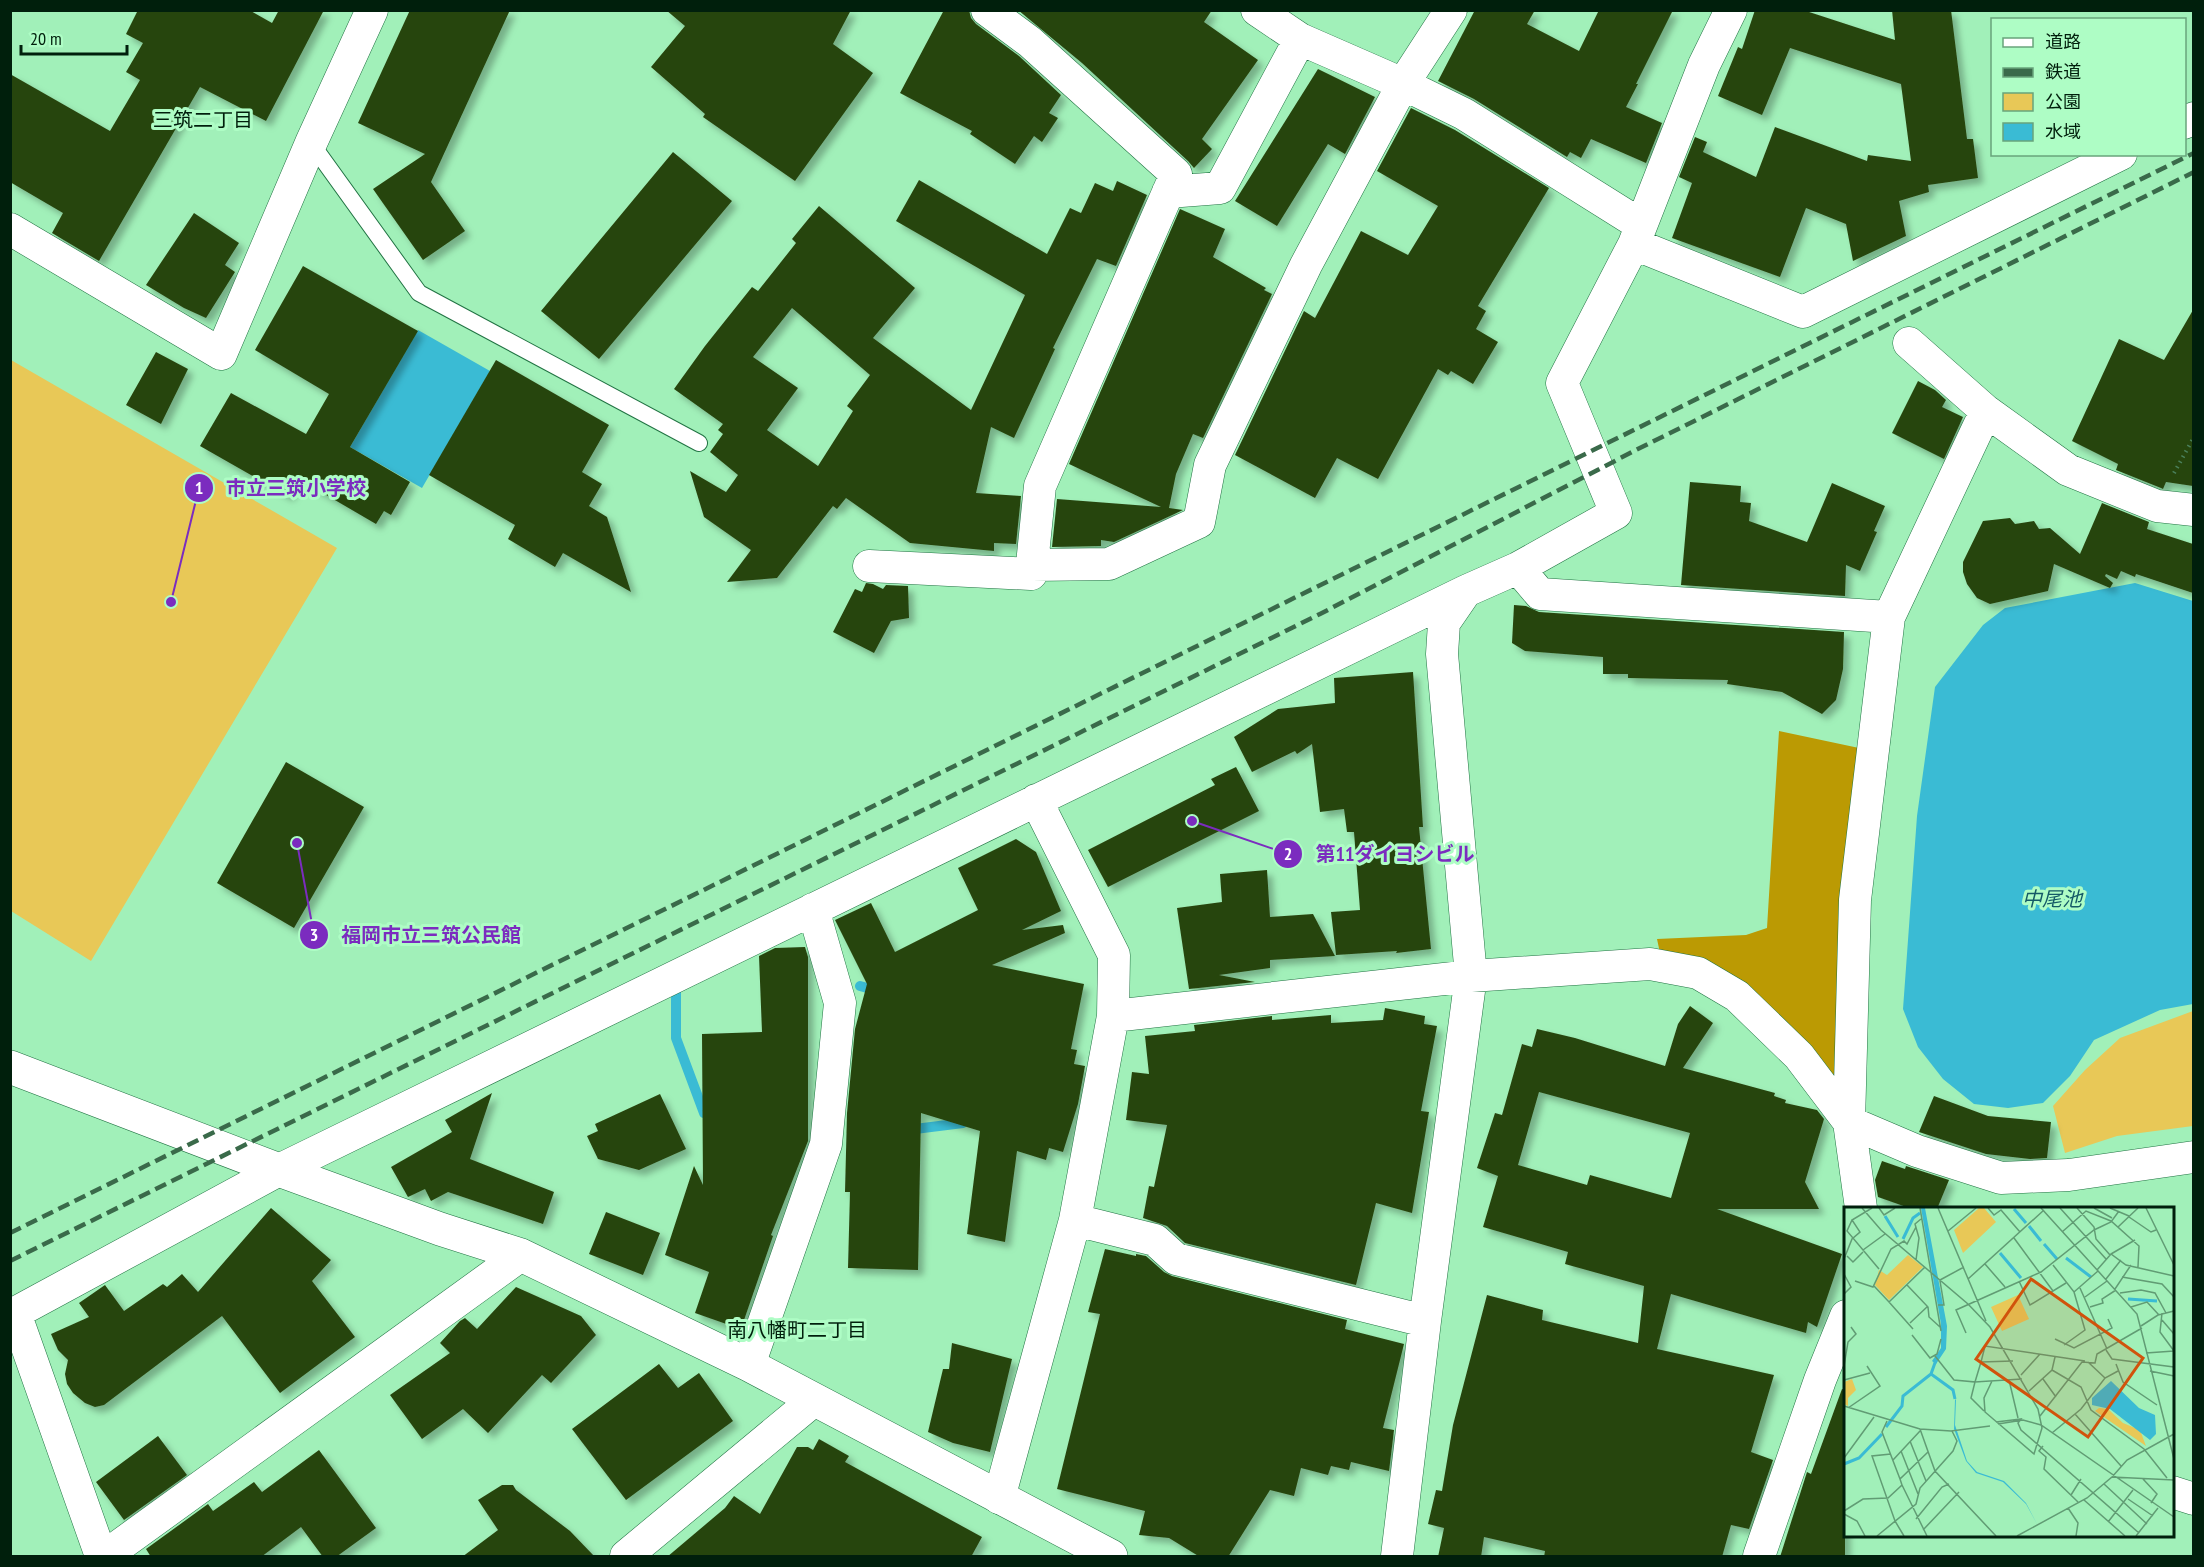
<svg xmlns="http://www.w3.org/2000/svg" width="2204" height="1567" font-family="'PT Sans Narrow','Noto Sans JP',sans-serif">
	<defs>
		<filter id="shadow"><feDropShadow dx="5.5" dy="5.5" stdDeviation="3" flood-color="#0004"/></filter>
	</defs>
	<rect width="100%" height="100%" fill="#a1f0b9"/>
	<path fill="#e8c857" d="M 11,360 L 337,548 L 91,961 L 11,911 Z
		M 2193,1011 L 2193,1126 L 2117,1136 L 2065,1153 L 2053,1106 L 2085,1070 L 2120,1038 Z"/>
	<path fill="#bb9a03" d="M 1779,731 L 1859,748 L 1841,1082 L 1749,990 L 1660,953 L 1657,939 L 1746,935 L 1767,928 Z"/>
	<path fill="#3abbd4" d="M 418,330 L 490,371 L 422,488 L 350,447 Z
		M 2135,583 L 2193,601 L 2193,1004 L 2160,1010 L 2094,1040 L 2070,1076 L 2043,1103 L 2008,1108 L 1974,1104 L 1943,1079 L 1918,1047 L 1903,1009 L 1917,816 L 1935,687 L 1983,625 L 2005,608 Z"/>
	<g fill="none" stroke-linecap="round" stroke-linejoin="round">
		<path stroke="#3abbd4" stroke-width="10" d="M 860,986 L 878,991
			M 676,991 L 676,1038 L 704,1113 L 713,1112
			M 907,1130 L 963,1123"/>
	</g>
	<path fill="#28440e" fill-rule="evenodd" filter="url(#shadow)" d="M 138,10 L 249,10 L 272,23 L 279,10 L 324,10 L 266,121 L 200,87 L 99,261 L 52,233 L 63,213 L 10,182 L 10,74 L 110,131 L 140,80 L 126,72 L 143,43 L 126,34 Z
		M 410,10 L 510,10 L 431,182 L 465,231 L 423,260 L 373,189 L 425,154 L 358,123 Z
		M 666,10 L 851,10 L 833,44 L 873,73 L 795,181 L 703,117 L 705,114 L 651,67 L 685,26 Z
		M 944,10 L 969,10 L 971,18 L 976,24 L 1019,56 L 1061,95 L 1049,113 L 1058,118 L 1042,142 L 1034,136 L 1015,164 L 970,134 L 972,131 L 900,93 Z
		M 1018,10 L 1212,10 L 1204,22 L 1258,60 L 1202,139 L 1212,149 L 1194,168 L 1188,161 L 1082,63 Z
		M 1475,10 L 1535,10 L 1527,24 L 1579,51 L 1599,10 L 1673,10 L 1636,84 L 1638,84 L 1626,107 L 1662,123 L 1646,163 L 1591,139 L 1581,158 L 1570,152 L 1567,157 L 1474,99 L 1438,81 Z
		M 1755,10 L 1803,10 L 1895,40 L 1892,10 L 1951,10 L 1967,139 L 1973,139 L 1978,178 L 1928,185 L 1929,192 L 1899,201 L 1906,236 L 1853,261 L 1846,224 L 1806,208 L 1780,277 L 1672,238 L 1692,183 L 1679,177 L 1695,137 L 1707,142 L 1703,152 L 1756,177 L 1775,127 L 1867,161 L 1868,155 L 1911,161 L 1901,84 L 1790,48 L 1762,115 L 1718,96 L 1738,47 L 1742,49 Z
		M 1318,69 L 1375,97 L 1345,154 L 1328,144 L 1277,226 L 1235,201 Z
		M 1411,108 L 1455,130 L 1549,188 L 1478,306 L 1486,311 L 1476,329 L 1498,342 L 1473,384 L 1451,371 L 1448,375 L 1438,369 L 1378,479 L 1337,458 L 1315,498 L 1235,455 L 1304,311 L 1315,318 L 1361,231 L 1408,255 L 1438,206 L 1377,171 Z
		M 673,152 L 732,201 L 599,359 L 541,311 Z
		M 919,180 L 1047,254 L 1070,208 L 1081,213 L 1095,183 L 1113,191 L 1117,181 L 1147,195 L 1116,266 L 1097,259 L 1053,348 L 1055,349 L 1014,438 L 991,427 L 976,493 L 1021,496 L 1016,544 L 994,543 L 994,551 L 910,543 L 846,498 L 837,509 L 833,506 L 777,578 L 727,582 L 751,550 L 704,517 L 690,471 L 726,492 L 738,475 L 710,452 L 723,434 L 718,430 L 723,424 L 674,389 L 705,346 L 752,287 L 758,291 L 796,243 L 792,239 L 819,206 L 915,288 L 873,338 L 971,410 L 1025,295 L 896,221 ZM 792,308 L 870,375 L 847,406 L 853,411 L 818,466 L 767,430 L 798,388 L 753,357 Z
		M 1180,209 L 1225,229 L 1213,257 L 1266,288 L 1264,290 L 1272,294 L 1203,438 L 1193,434 L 1176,474 L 1169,508 L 1183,510 L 1114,542 L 1101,540 L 1101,546 L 1052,547 L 1057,499 L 1161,507 L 1069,464 Z
		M 194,213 L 239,243 L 225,265 L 235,272 L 206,318 L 184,308 L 146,285 Z
		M 303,266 L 418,331 L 350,447 L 410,482 L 391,515 L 384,511 L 376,524 L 304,482 L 301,486 L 296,483 L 288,496 L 200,446 L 231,393 L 306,434 L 329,394 L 255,350 Z
		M 2193,310 L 2193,486 L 2166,482 L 2163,489 L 2161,488 L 2116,470 L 2118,464 L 2072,441 L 2119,339 L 2164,360 Z
		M 156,352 L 188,369 L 161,424 L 126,405 Z
		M 496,360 L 609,425 L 582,472 L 602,484 L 589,506 L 607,517 L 631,592 L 563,553 L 555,567 L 508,539 L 515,525 L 429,475 Z
		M 1918,381 L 1935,390 L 1946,400 L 1942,407 L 1963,417 L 1944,459 L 1892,433 Z
		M 1690,482 L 1741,486 L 1740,502 L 1751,503 L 1749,521 L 1807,542 L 1832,483 L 1885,506 L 1874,531 L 1877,532 L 1860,571 L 1846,565 L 1845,596 L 1681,585 Z
		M 2102,503 L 2149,522 L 2147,529 L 2193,544 L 2193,593 L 2136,574 L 2135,577 L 2121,571 L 2117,579 L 2106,574 L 2105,576 L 2113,583 L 2110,588 L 2054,564 L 2048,591 L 1990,604 L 1977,598 L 1967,584 L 1963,572 L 1963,562 L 1983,521 L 2010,518 L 2015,524 L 2034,521 L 2039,529 L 2050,528 L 2080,554 Z
		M 866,583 L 873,584 L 883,589 L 886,585 L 908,586 L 909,618 L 891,621 L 874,653 L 833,632 L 855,589 L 862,592 Z
		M 1514,605 L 1526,606 L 1539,612 L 1844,632 L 1843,669 L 1836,700 L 1822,714 L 1782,692 L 1727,684 L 1728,680 L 1628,678 L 1628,674 L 1603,674 L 1603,657 L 1525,651 L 1512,643 Z
		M 1413,672 L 1423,827 L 1419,827 L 1431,949 L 1396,953 L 1397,951 L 1336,955 L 1331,912 L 1360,910 L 1354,832 L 1347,832 L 1344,809 L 1320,812 L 1312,744 L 1297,754 L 1295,751 L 1252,772 L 1234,737 L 1278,709 L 1335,703 L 1334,678 Z
		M 286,762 L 364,807 L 294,928 L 217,883 Z
		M 1236,767 L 1259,811 L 1108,887 L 1088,850 L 1215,785 L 1211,779 Z
		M 1016,839 L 1036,852 L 1061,911 L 1022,930 L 1063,925 L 1065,933 L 992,965 L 1084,984 L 1071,1049 L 1077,1050 L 1074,1064 L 1085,1066 L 1078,1104 L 1063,1152 L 1049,1148 L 1046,1160 L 1017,1151 L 1005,1242 L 967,1234 L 980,1131 L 921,1113 L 918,1270 L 848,1268 L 850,1192 L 845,1192 L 847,1113 L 855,1029 L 867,984 L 835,920 L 871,903 L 895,952 L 978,910 L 958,868 Z
		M 1267,870 L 1270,917 L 1313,914 L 1335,956 L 1270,960 L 1270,968 L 1219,975 L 1255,982 L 1189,989 L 1177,908 L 1222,902 L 1220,874 Z
		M 805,947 L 808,957 L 808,1141 L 771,1235 L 773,1236 L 743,1323 L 734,1320 L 732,1326 L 695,1313 L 709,1272 L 665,1255 L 694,1166 L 703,1185 L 702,1034 L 762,1032 L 759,956 L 775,948 Z
		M 1690,1006 L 1713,1023 L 1683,1068 L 1775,1093 L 1774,1096 L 1786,1100 L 1785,1103 L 1817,1110 L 1824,1119 L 1805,1182 L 1819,1209 L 1717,1209 L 1842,1254 L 1817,1327 L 1808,1322 L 1806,1333 L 1671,1294 L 1657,1349 L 1774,1375 L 1751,1452 L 1773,1460 L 1749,1529 L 1731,1525 L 1722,1557 L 1544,1557 L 1545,1551 L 1484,1537 L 1481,1557 L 1438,1557 L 1444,1528 L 1428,1524 L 1436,1490 L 1442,1491 L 1453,1425 L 1487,1295 L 1543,1310 L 1542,1320 L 1638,1343 L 1644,1286 L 1565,1264 L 1568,1252 L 1483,1227 L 1498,1176 L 1477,1168 L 1495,1113 L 1502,1115 L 1522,1044 L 1532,1047 L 1537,1029 L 1575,1038 L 1665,1066 L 1678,1024 ZM 1539,1092 L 1690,1133 L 1671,1198 L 1590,1175 L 1587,1185 L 1518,1165 Z
		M 1385,1008 L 1425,1016 L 1424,1024 L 1437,1026 L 1421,1111 L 1429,1112 L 1412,1213 L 1376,1203 L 1356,1285 L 1185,1243 L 1167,1226 L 1143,1218 L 1149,1186 L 1154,1187 L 1167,1125 L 1126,1120 L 1132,1072 L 1149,1074 L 1145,1036 L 1195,1031 L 1194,1025 L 1272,1016 L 1272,1020 L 1331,1015 L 1331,1023 L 1383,1020 Z
		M 492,1093 L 470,1159 L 554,1192 L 543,1224 L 448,1192 L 431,1201 L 425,1189 L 408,1197 L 391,1167 L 452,1132 L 445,1120 Z
		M 660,1094 L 686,1149 L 639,1170 L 598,1159 L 587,1136 L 598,1131 L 595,1124 Z
		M 1934,1096 L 1988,1116 L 2051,1122 L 2047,1158 L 2030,1159 L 1986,1154 L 1919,1132 Z
		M 1882,1161 L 1905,1169 L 1906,1166 L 1949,1180 L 1937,1209 L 1912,1209 L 1878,1197 L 1875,1180 Z
		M 271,1208 L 331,1260 L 312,1281 L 355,1337 L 280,1393 L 222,1316 L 104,1405 L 95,1407 L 85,1403 L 73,1393 L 67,1384 L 65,1374 L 68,1360 L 58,1350 L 51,1334 L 89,1317 L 79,1303 L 105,1285 L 124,1311 L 163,1284 L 167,1287 L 182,1274 L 198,1292 Z
		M 606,1212 L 660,1233 L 643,1275 L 589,1254 Z
		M 1105,1249 L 1136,1256 L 1136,1254 L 1146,1256 L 1164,1272 L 1172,1276 L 1347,1320 L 1345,1329 L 1404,1344 L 1383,1428 L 1394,1430 L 1389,1471 L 1351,1462 L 1349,1470 L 1331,1466 L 1328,1475 L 1301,1468 L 1294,1496 L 1270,1490 L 1228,1557 L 1200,1557 L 1169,1538 L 1139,1535 L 1145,1511 L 1057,1489 L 1100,1314 L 1088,1312 Z
		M 516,1287 L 581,1316 L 596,1335 L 551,1383 L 542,1375 L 488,1433 L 463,1409 L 422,1439 L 390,1395 L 450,1353 L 440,1343 L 460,1321 L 465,1318 L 477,1329 Z
		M 952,1343 L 1012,1359 L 990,1452 L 953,1443 L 928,1432 L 943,1369 L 949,1369 Z
		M 659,1364 L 678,1388 L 699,1373 L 733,1421 L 626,1500 L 572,1429 Z
		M 1842,1389 L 1845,1390 L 1845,1557 L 1780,1557 L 1807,1472 L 1811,1474 Z
		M 158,1436 L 187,1475 L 124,1520 L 96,1482 Z
		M 819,1439 L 849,1456 L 845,1462 L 982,1537 L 971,1557 L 667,1557 L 725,1508 L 734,1496 L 760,1514 L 797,1447 L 808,1447 L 813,1450 Z
		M 319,1450 L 376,1528 L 336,1557 L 323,1557 L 301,1527 L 261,1557 L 151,1557 L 146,1549 L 208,1504 L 213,1511 L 254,1482 L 262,1492 Z
		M 502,1485 L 513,1485 L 516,1490 L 570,1531 L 595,1557 L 462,1557 L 498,1530 L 478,1500 Z"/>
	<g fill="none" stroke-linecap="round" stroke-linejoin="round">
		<defs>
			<path id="lane" d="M 311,143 L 419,293 L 699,443"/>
			<path id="street" d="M 1257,10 L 1300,39 L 1403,84 L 1464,114 L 1641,225
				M 2184,123 L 2194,118
				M 1168,192 L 1220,188 L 1300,39
				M 10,229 L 221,354 L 311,143 L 372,10
				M 1634,244 L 1803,312 L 2121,154
				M 1909,343 L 1986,411 L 2068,470 L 2157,506 L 2194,510
				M 1032,565 L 1109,564 L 1199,522 L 1210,465 L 1306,265 L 1403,84 L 1451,10
				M 869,566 L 1031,574 L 1040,486 L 1176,174 L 1030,42 L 987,10
				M 1518,568 L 1540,594 L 1889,617
				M 1113,1016 L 1471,976 L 1650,964 L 1698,973 L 1737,996 L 1799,1056 L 1849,1122 L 1917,1151 L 2001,1178 L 2069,1175 L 2194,1157
				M 1861,1208 L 1849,1122 L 1855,900 L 1889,617 L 1986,411
				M 1075,1220 L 1155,1240 L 1176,1259 L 1425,1321
				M 749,1365 L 826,1144 L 840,1003 L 813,909
				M 2172,1492 L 2194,1499
				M 999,1498 L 1075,1220 L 1113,1016 L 1114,955 L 1036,800
				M 101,1556 L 15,1313 L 279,1170 L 1466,591
				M 105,1556 L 521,1255
				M 626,1556 L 814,1400
				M 1397,1556 L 1425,1321 L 1471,976 L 1442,654 L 1444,623 L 1466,591 L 1518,568 L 1616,513 L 1562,383 L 1634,244 L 1704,65 L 1731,10
				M 1759,1556 L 1820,1380 L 1846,1316"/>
			<path id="secondary" d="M 10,1067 L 279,1170 L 440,1229 L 521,1255 L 749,1365 L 1111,1556"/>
		</defs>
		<use href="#lane" stroke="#217343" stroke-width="18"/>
		<use href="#street" stroke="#217343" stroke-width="33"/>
		<use href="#secondary" stroke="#217343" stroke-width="34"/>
		<path stroke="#4b805c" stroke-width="4" stroke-dasharray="1.5 4.5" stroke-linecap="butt" d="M 2174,473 L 2194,437"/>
		<use href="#lane" stroke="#fff" stroke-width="16"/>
		<use href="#street" stroke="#fff" stroke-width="32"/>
		<use href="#secondary" stroke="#fff" stroke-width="33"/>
		<path stroke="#3a6a4a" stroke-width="4.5" stroke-dasharray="12 6" stroke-linecap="butt" d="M 10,1233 L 2194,153
			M 10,1261 L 1320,614 L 1636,450 L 2194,172"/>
	</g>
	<g text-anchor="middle" stroke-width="6" stroke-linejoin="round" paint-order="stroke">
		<g font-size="20" fill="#001f0c" stroke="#aefdc5">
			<text x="203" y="127">三筑二丁目</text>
			<text x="797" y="1337">南八幡町二丁目</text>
		</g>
		<g font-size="20" font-style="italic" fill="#145a67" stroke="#aefdc5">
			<text x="2052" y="906">中尾池</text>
		</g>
	</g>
	<g transform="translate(1844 1207)">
		<rect width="330" height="330" fill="#a1f0b9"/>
		<path d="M 135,1 L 140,1 L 152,15 L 119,46 L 110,23 ZM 64,48 L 79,60 L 45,93 L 31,78 L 35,63 L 43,68 ZM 174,88 L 185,112 L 158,124 L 147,100 ZM 8,172 L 12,183 L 4,191 L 4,199 L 0,197 L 0,175 ZM 255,201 L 264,202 L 279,216 L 296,223 L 302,239 L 251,204 Z" fill="#e8c857"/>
		<path d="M 77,1 L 81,1 L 103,119 L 102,142 L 92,157 L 88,154 L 97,141 L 97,117 ZM 267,174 L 295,201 L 311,208 L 312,227 L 306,233 L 266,202 L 248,198 L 248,191 ZM 111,193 L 112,192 L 111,218 L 123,254 L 133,265 L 160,274 L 182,296 L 193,317 L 182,297 L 159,275 L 132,266 L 122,254 L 110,222 Z" fill="#3abbd4"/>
		<path fill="none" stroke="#3abbd4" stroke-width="3" d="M 170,2 L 182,16M 41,9 L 54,30M 185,19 L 197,34M 59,32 L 69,11 L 76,6M 200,37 L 213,52M 156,46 L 177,71M 222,51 L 247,70M 284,92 L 313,94M 92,153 L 87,167 L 109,183 L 111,192M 42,220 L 58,199 L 59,189 L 87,167M 0,257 L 15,251 L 38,227"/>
		<path fill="none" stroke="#619c74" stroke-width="1.5" d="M 18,1 L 37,23 L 124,97 L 146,120 L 194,202 L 198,221 L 190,247 L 141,205 L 140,191 L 148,174M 35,1 L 40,8 L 51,1M 76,1 L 97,124M 94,1 L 142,114M 144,1 L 150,8 L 157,3 L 176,25M 197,1 L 293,107 L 330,252M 216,1 L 262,52M 233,1 L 250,20 L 252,32 L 266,48M 250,1 L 268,11M 266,1 L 285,9M 302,1 L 330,58M 285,10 L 307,25 L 312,23M 8,13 L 3,24 L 35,62M 274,20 L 294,1M 104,24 L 132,1M 218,25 L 242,4 L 267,14 L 295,39 L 294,60M 170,31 L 209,84M 19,43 L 41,27M 267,47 L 291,33M 3,49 L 9,55 L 19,45M 0,52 L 8,32 L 16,25 L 8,13 L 28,1M 72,53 L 75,31 L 71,17 L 77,12M 141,57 L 161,80M 209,58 L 230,85 L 254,64M 253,63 L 267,47 L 282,58 L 330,69M 0,67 L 7,80 L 0,87M 278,70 L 318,77 L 330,90M 124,72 L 200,3M 262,72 L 277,53M 96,73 L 120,60M 11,74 L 29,80 L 47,42 L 60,34 L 63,37 L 72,20M 175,74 L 186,98 L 222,76M 63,78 L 84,100 L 85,110 L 96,120M 30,79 L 45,95 L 81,60M 236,81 L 263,142M 271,82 L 287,58M 276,86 L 297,83 L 311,86 L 322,106M 241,90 L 263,74M 45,95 L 69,122M 94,98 L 100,98 L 96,74M 246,100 L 259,96 L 258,92 L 272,83M 287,100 L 303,95 L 315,108M 318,106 L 316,125 L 330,144M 318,113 L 330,127M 66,116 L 84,99M 297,119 L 314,108 L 330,104M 122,126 L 112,103 L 197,65 L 250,23 L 267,15 L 275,4M 68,128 L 86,151 L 93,147 L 97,132M 211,132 L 230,141 L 268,121 L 264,112M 220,138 L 241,123 L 230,85M 262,143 L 268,152 L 330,160M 302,146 L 330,144M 91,149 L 110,173 L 131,175 L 127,191 L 140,204M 169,154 L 137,155 L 141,139 L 241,154M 137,155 L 131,175 L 178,172M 244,155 L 261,171M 272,157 L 279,175 L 313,198M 0,159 L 4,135 L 12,127 L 7,120M 208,163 L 237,180 L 247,203 L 300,242 L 323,271M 306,164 L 330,169M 177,168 L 196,147M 199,172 L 212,190M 0,173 L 26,166M 165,173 L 174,211M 185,184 L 208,163 L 211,150M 0,199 L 76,222 L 107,224 L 146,219M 4,201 L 36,179 L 23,159M 231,207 L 277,259M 196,209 L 238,155 L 251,156 L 253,147 L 298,121M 43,214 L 38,225 L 56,272M 152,215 L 177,212 L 174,216 L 177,223 L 295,326M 154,217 L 179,213 L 197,218 L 330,310M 76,222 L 91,264 L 152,329M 208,226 L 237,202 L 261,171 L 274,164M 66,234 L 82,274M 199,239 L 195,244 L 202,250 L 200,262 L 234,295M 57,244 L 74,287M 47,247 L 28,249 L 51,314 L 60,329M 0,251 L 30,210M 49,253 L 76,224M 268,270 L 283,253 L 330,227M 299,272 L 313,287 L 307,296M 260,277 L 303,317M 58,278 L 83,329M 227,288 L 237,272M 284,292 L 309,309M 240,293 L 281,329M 224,301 L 234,316 L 232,329M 0,304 L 19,292 L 44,291 L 58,278 L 56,272 L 84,245M 0,307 L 13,314 L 21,329M 72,312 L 98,280 L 105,277M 264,315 L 289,283M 79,323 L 115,285M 33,329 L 72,297 L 76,281 L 109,244 L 113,234 L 108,224M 173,329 L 243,291 L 268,270 L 330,273M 292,329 L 314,301"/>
		<path fill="#d1530c" fill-opacity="0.15" stroke="#d1530c" stroke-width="3" d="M 187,72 L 299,151 L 244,230 L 132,152 Z"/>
		<rect width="330" height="330" fill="none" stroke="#001f0c" stroke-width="3"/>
	</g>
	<path fill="none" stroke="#7b2cbf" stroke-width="2" d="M171 602L199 488M1192 821L1288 854M297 843L314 935"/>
	<g fill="#7b2cbf" stroke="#aefdc5" stroke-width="2">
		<circle cx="171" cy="602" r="6"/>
		<circle cx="1192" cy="821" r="6"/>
		<circle cx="297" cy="843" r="6"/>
		<circle cx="199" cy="488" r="15"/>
		<circle cx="1288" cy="854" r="15"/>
		<circle cx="314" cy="935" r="15"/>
	</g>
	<g font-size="18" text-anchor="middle" font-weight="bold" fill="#fff">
		<text x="199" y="494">1</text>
		<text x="1288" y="860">2</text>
		<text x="314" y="941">3</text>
	</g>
	<g font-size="20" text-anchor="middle" font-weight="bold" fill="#7b2cbf" stroke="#aefdc5" stroke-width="6" stroke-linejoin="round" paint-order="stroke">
		<text x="296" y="495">市立三筑小学校</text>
		<text x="1395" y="861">第11ダイヨシビル</text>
		<text x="431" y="942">福岡市立三筑公民館</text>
	</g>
	<rect width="2204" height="1567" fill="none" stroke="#001f0c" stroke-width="24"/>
	<rect x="1991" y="18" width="195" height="138" fill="#aefdc5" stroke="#68a47b" stroke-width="1.5"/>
	<rect x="2003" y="38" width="30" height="9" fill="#ffffff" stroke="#68a47b" stroke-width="1.5"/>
	<text x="2045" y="48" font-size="18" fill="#001f0c">道路</text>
	<rect x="2003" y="68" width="30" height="9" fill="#3a6a4a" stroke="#68a47b" stroke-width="1.5"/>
	<text x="2045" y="78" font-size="18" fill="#001f0c">鉄道</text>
	<rect x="2003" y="93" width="30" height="18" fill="#e8c857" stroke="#68a47b" stroke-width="1.5"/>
	<text x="2045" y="108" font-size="18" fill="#001f0c">公園</text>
	<rect x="2003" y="123" width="30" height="18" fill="#3abbd4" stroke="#68a47b" stroke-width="1.5"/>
	<text x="2045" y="138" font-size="18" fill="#001f0c">水域</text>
	<path d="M21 45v9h106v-9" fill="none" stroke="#001f0c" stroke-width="3"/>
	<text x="30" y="45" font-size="18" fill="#001f0c" stroke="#aefdc5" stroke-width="4.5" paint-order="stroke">20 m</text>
</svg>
